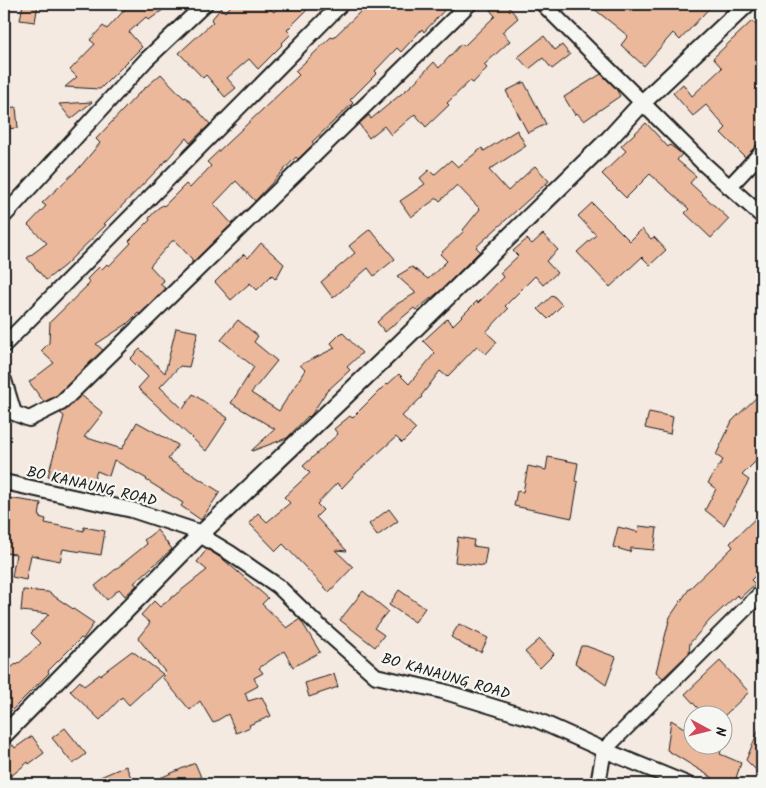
<svg xmlns="http://www.w3.org/2000/svg" width="766" height="788" font-family="Kalam,sans-serif">
	<rect width="100%" height="100%" fill="#f4eae1"/>
	<filter id="ink" filterUnits="userSpaceOnUse"><feTurbulence type="fractalNoise" baseFrequency=".02" numOctaves="2"/><feDisplacementMap in="SourceGraphic" scale="10" xChannelSelector="R" yChannelSelector="G"/><feConvolveMatrix kernelMatrix="1 2 1 2 8 2 1 2 1" color-interpolation-filters="sRGB"/></filter>
	<g filter="url(#ink)">
		<path fill="#ebb89c" stroke="#1c1c1c" d="M 23,4 L 38,4 L 35,22 L 20,20 Z
			M 130,4 L 171,4 L 149,20 L 146,17 L 129,32 L 142,47 L 100,89 L 65,87 L 77,77 L 70,70 L 95,44 L 90,40 L 103,26 L 107,29 Z
			M 233,4 L 264,4 L 274,12 L 282,4 L 313,4 L 287,30 L 291,34 L 281,44 L 282,45 L 258,69 L 249,59 L 227,78 L 236,88 L 225,97 L 206,75 L 203,78 L 179,53 L 213,22 L 211,20 L 221,8 L 225,12 Z
			M 355,4 L 450,4 L 424,32 L 422,29 L 401,52 L 397,48 L 375,71 L 377,73 L 350,100 L 353,103 L 312,142 L 314,144 L 298,159 L 296,157 L 255,201 L 236,181 L 214,204 L 232,224 L 192,263 L 192,259 L 175,241 L 172,241 L 150,266 L 164,281 L 160,284 L 166,289 L 140,314 L 138,313 L 127,324 L 96,344 L 103,350 L 56,396 L 44,402 L 29,382 L 54,363 L 41,351 L 49,343 L 50,322 L 90,283 L 87,279 L 99,267 L 102,269 L 107,264 L 109,266 L 131,243 L 129,241 L 150,220 L 149,218 L 158,208 L 163,205 L 164,206 L 186,184 L 190,188 L 211,166 L 207,162 L 299,75 L 295,71 L 304,63 L 331,37 L 333,38 L 362,10 Z
			M 485,4 L 506,4 L 518,18 L 502,32 L 510,41 L 484,65 L 487,68 L 473,83 L 470,81 L 447,103 L 449,105 L 426,127 L 415,114 L 391,135 L 384,126 L 369,138 L 359,124 L 369,115 L 371,119 L 412,85 L 434,62 L 439,68 L 461,44 L 464,46 L 495,16 Z
			M 588,4 L 713,4 L 680,40 L 673,33 L 644,66 L 621,45 L 628,36 Z
			M 752,21 L 762,31 L 762,143 L 756,146 L 745,157 L 721,133 L 726,128 L 706,105 L 693,116 L 673,93 L 683,84 L 692,96 L 722,68 L 713,58 Z
			M 544,36 L 555,50 L 562,45 L 570,55 L 552,69 L 543,58 L 529,69 L 518,57 Z
			M 161,74 L 184,98 L 186,97 L 210,124 L 190,143 L 186,138 L 165,162 L 104,224 L 106,225 L 64,266 L 46,280 L 27,258 L 47,243 L 28,225 L 46,206 L 42,203 L 79,168 L 100,143 L 96,139 L 138,94 Z
			M 601,74 L 615,87 L 620,96 L 584,121 L 577,113 L 575,115 L 564,97 Z
			M 524,82 L 546,124 L 528,133 L 506,91 Z
			M 92,102 L 71,119 L 59,104 Z
			M 16,107 L 18,128 L 4,129 L 4,108 Z
			M 646,123 L 668,147 L 670,145 L 682,154 L 677,160 L 696,176 L 690,183 L 729,219 L 711,238 L 685,213 L 689,209 L 650,174 L 626,198 L 602,174 L 626,151 L 621,146 Z
			M 517,130 L 526,146 L 489,170 L 508,191 L 535,166 L 549,181 L 476,247 L 480,251 L 440,291 L 416,310 L 414,308 L 385,332 L 377,322 L 397,304 L 416,293 L 397,276 L 412,267 L 428,279 L 447,261 L 440,254 L 464,231 L 463,230 L 480,209 L 457,185 L 440,201 L 437,198 L 411,217 L 400,201 L 425,184 L 420,178 L 429,170 L 434,175 L 451,160 L 458,167 L 482,148 L 484,151 Z
			M 592,203 L 630,241 L 642,229 L 651,239 L 654,237 L 666,250 L 650,265 L 642,257 L 610,287 L 577,252 L 596,235 L 578,216 Z
			M 370,229 L 395,259 L 374,276 L 368,268 L 333,298 L 321,282 L 355,253 L 349,246 Z
			M 543,234 L 558,250 L 546,261 L 557,273 L 543,285 L 535,276 L 505,306 L 508,309 L 486,332 L 497,342 L 486,354 L 477,346 L 447,377 L 440,371 L 421,396 L 422,397 L 402,416 L 416,429 L 402,443 L 396,437 L 357,472 L 342,488 L 337,483 L 317,504 L 323,510 L 316,517 L 347,551 L 335,550 L 353,567 L 329,592 L 283,544 L 276,551 L 249,523 L 258,513 L 267,522 L 290,503 L 284,497 L 310,473 L 303,466 L 338,434 L 334,429 L 350,416 L 352,418 L 386,384 L 387,385 L 399,374 L 409,384 L 435,353 L 423,341 L 447,319 L 453,325 L 477,301 L 478,303 L 503,277 L 500,273 L 518,256 L 513,251 L 527,239 L 532,244 Z
			M 261,243 L 284,264 L 276,279 L 272,275 L 257,290 L 250,283 L 231,300 L 215,282 L 244,254 L 248,258 Z
			M 553,295 L 562,305 L 548,319 L 538,309 Z
			M 238,320 L 258,336 L 254,342 L 277,361 L 251,393 L 279,411 L 305,370 L 300,365 L 335,348 L 331,343 L 342,332 L 362,353 L 347,367 L 350,370 L 326,392 L 312,414 L 309,417 L 308,416 L 287,438 L 252,451 L 252,450 L 275,429 L 231,403 L 254,367 L 221,340 Z
			M 176,328 L 198,332 L 189,367 L 180,366 L 160,387 L 183,409 L 193,394 L 228,418 L 206,451 L 138,388 L 148,377 L 130,359 L 140,349 L 165,373 Z
			M 762,392 L 762,455 L 742,475 L 749,480 L 724,525 L 705,510 L 716,489 L 708,483 L 723,460 L 716,455 L 732,421 Z
			M 81,395 L 103,413 L 84,437 L 122,449 L 137,422 L 178,445 L 168,459 L 220,492 L 201,520 L 181,506 L 183,503 L 146,480 L 147,479 L 114,460 L 109,476 L 97,471 L 92,485 L 74,479 L 73,482 L 48,476 L 64,416 L 60,413 L 67,409 Z
			M 649,412 L 673,417 L 670,434 L 645,428 Z
			M 548,457 L 578,463 L 575,481 L 578,482 L 572,518 L 514,506 L 517,491 L 523,492 L 528,466 L 546,470 Z
			M 8,498 L 41,503 L 39,517 L 46,519 L 45,523 L 84,531 L 84,527 L 105,531 L 101,555 L 63,549 L 60,561 L 31,555 L 26,580 L 12,577 L 16,554 L 4,553 L 4,512 L 5,512 Z
			M 389,509 L 398,521 L 377,536 L 369,524 Z
			M 762,512 L 762,569 L 751,580 L 755,584 L 740,598 L 737,595 L 710,620 L 690,643 L 689,653 L 663,678 L 656,672 L 670,617 L 689,589 L 733,547 L 730,543 Z
			M 639,526 L 657,528 L 654,550 L 631,548 L 630,552 L 613,547 L 618,527 L 638,532 Z
			M 157,530 L 172,549 L 134,583 L 137,585 L 125,596 L 119,589 L 107,600 L 95,586 L 147,544 L 144,540 Z
			M 458,537 L 474,540 L 473,546 L 487,548 L 484,566 L 455,562 Z
			M 207,549 L 224,560 L 268,598 L 262,604 L 287,628 L 300,619 L 320,652 L 293,667 L 284,651 L 259,668 L 263,673 L 254,678 L 258,686 L 245,693 L 248,701 L 262,697 L 271,716 L 249,725 L 250,727 L 236,733 L 228,714 L 213,723 L 200,701 L 190,710 L 162,677 L 166,673 L 138,638 L 150,623 L 141,615 L 154,601 L 160,607 L 207,570 L 197,562 Z
			M 23,590 L 48,592 L 94,623 L 83,639 L 81,638 L 48,671 L 49,673 L 4,718 L 4,673 L 16,664 L 17,665 L 41,643 L 31,633 L 49,614 L 21,611 Z
			M 399,590 L 425,608 L 415,622 L 389,605 Z
			M 363,591 L 388,611 L 374,628 L 384,635 L 375,647 L 340,620 Z
			M 459,624 L 488,638 L 481,652 L 465,646 L 451,637 Z
			M 540,639 L 554,654 L 540,668 L 525,652 Z
			M 581,646 L 586,646 L 616,657 L 606,685 L 575,663 Z
			M 132,651 L 163,674 L 129,705 L 122,697 L 100,720 L 70,691 L 80,681 L 84,686 L 100,674 L 100,675 Z
			M 720,661 L 749,692 L 724,716 L 705,716 L 685,694 Z
			M 334,674 L 338,687 L 309,697 L 305,683 Z
			M 671,720 L 694,734 L 694,746 L 713,746 L 721,751 L 720,754 L 741,763 L 734,784 L 714,784 L 716,780 L 667,750 Z
			M 762,722 L 762,776 L 746,760 Z
			M 65,728 L 86,754 L 73,764 L 52,738 Z
			M 32,736 L 44,753 L 29,764 L 28,762 L 4,782 L 4,752 L 13,745 L 15,748 Z
			M 195,763 L 204,784 L 146,784 Z
			M 126,766 L 134,784 L 84,784 Z"/>
		<g fill="none" stroke-linecap="round" stroke-linejoin="round">
			<defs>
				<path id="minor" d="M 543,4 L 704,164 L 762,216
					M 729,187 L 762,152
					M 4,216 L 146,60 L 205,4
					M 4,345 L 341,4
					M 4,380 L 14,413 L 29,419 L 61,403 L 469,4
					M 4,482 L 132,510 L 202,533
					M 200,535 L 230,553 L 278,586 L 316,623 L 376,676 L 442,691 L 537,720 L 604,750 L 687,784
					M 598,784 L 604,750 L 762,592"/>
				<path id="tertiary" d="M 4,735 L 202,533 L 382,361 L 609,139 L 642,103 L 747,4"/>
			</defs>
			<use href="#minor" stroke="#1c1c1c" stroke-width="18"/>
			<use href="#tertiary" stroke="#1c1c1c" stroke-width="20"/>
			<use href="#minor" stroke="#f6f6f2" stroke-width="14"/>
			<use href="#tertiary" stroke="#f6f6f2" stroke-width="16"/>
		</g>
	</g>
	<g text-anchor="middle" stroke-width="4.5" stroke-linejoin="round" paint-order="stroke">
		<g font-size="15" fill="#1c1c1c" stroke="#f6f6f2">
			<text transform="translate(92 486) rotate(13)" y="5">BO KANAUNG ROAD</text>
			<text transform="translate(446 676) rotate(16)" y="5">BO KANAUNG ROAD</text>
		</g>
	</g>
	<rect width="766" height="788" fill="none" stroke="#f6f6f2" stroke-width="20"/>
	<rect x="10" y="10" width="746" height="768" fill="none" stroke="#1c1c1c" stroke-width="2" filter="url(#ink)"/>
	<g transform="translate(708 730) rotate(97)"><circle r="24" fill="#f6f6f2" stroke="#9f9f9c"/>
	<path d="M0-4L9 19L0 12L-9 19Z" fill="#d1495b"/>
	<text y="-8" font-size="14" font-weight="bold" text-anchor="middle" fill="#1c1c1c">N</text>
	</g>
</svg>
